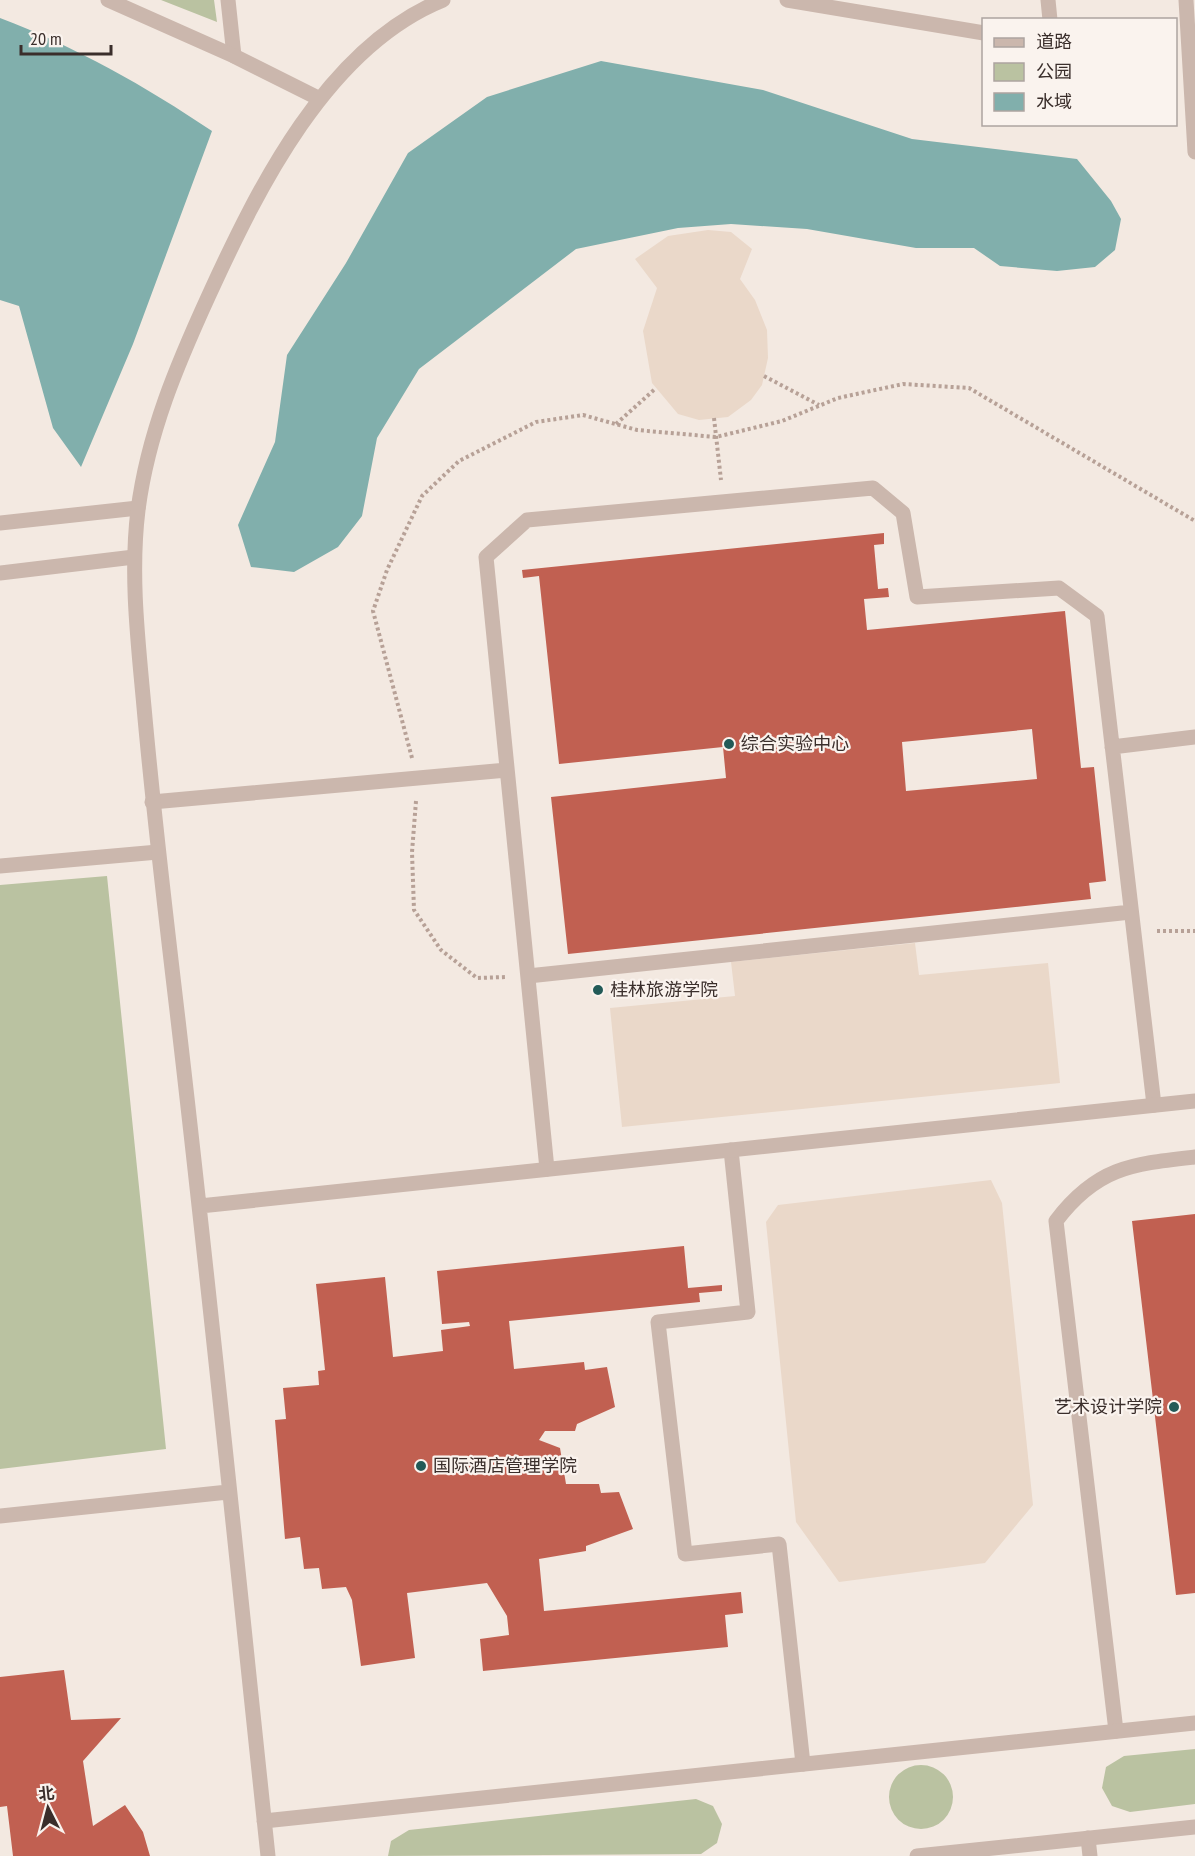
<svg xmlns="http://www.w3.org/2000/svg" width="1195" height="1856" font-family="'PT Sans Narrow','Noto Sans SC',sans-serif">
	<rect width="100%" height="100%" fill="#f3e9e1"/>
	<path fill="#bac2a1" d="M 161,0 L 214,0 L 217,22 Z
		M 107,876 L 166,1449 L 0,1469 L 0,885 Z
		M 1195,1749 L 1195,1804 L 1130,1812 L 1112,1806 L 1102,1788 L 1106,1767 L 1124,1756 Z
		M889 1797a32 32 0 1 1 64 0a32 32 0 1 1-64 0Z
		M 696,1799 L 713,1806 L 722,1824 L 717,1843 L 701,1854 L 388,1856 L 391,1841 L 409,1830 Z"/>
	<path fill="#ead8c9" d="M 708,230 L 731,232 L 752,249 L 740,279 L 755,300 L 767,330 L 768,358 L 762,385 L 751,400 L 728,417 L 699,420 L 678,414 L 652,383 L 643,331 L 657,288 L 635,259 L 668,236 Z
		M 915,943 L 919,975 L 1048,963 L 1060,1083 L 622,1127 L 610,1008 L 735,996 L 731,962 Z
		M 991,1180 L 1002,1203 L 1033,1505 L 985,1563 L 839,1582 L 796,1522 L 766,1222 L 778,1205 Z"/>
	<path fill="#81afac" d="M 0,18 C 76,47 145,86 212,131 L 133,344 L 81,467 L 53,428 L 19,306 L 0,300 Z
		M 601,61 L 763,90 L 912,139 L 1077,159 L 1111,201 L 1121,219 L 1115,250 L 1095,267 L 1057,271 L 1000,266 L 974,248 L 916,248 L 807,229 L 731,224 L 678,228 L 576,249 L 419,369 L 377,438 L 362,516 L 338,547 L 294,572 L 251,567 L 238,525 L 275,442 L 287,355 L 346,263 L 408,153 L 487,97 Z"/>
	<path fill="#c16051" fill-rule="evenodd" d="M 884,533 L 884,544 L 874,545 L 878,589 L 888,588 L 889,597 L 864,599 L 867,630 L 1065,611 L 1081,768 L 1094,767 L 1106,881 L 1089,883 L 1091,899 L 568,954 L 551,797 L 726,778 L 723,747 L 559,764 L 539,576 L 523,578 L 522,570 ZM 1032,729 L 1037,779 L 906,791 L 902,742 Z
		M 1195,1214 L 1195,1593 L 1176,1595 L 1132,1221 Z
		M 684,1246 L 688,1288 L 722,1285 L 722,1291 L 699,1293 L 700,1302 L 509,1321 L 514,1369 L 584,1362 L 585,1370 L 607,1367 L 615,1407 L 577,1424 L 575,1431 L 545,1431 L 539,1440 L 560,1448 L 566,1484 L 599,1484 L 601,1493 L 619,1492 L 633,1529 L 586,1546 L 586,1551 L 539,1559 L 544,1611 L 741,1592 L 743,1613 L 725,1615 L 728,1647 L 483,1671 L 480,1639 L 509,1635 L 507,1616 L 487,1583 L 407,1593 L 415,1658 L 361,1666 L 352,1600 L 346,1587 L 322,1589 L 319,1568 L 304,1569 L 300,1537 L 285,1539 L 275,1420 L 286,1419 L 283,1388 L 319,1385 L 318,1371 L 325,1370 L 316,1284 L 385,1277 L 393,1357 L 443,1351 L 441,1330 L 470,1326 L 469,1322 L 442,1324 L 437,1271 Z
		M 64,1670 L 71,1720 L 121,1718 L 83,1761 L 93,1826 L 125,1805 L 143,1832 L 150,1856 L 13,1856 L 7,1806 L 0,1807 L 0,1677 Z"/>
	<g fill="none" stroke-linecap="round" stroke-linejoin="round">
		<path stroke="#b7a197" stroke-width="4" stroke-dasharray="3 3" stroke-linecap="butt" d="M 764,376 L 819,405
			M 714,418 L 721,480
			M 616,424 L 656,388
			M 412,758 L 373,611 L 387,570 L 422,496 L 459,461 L 536,422 L 583,415 L 637,430 L 716,437 L 782,421 L 838,398 L 903,384 L 969,388 L 1195,521
			M 416,801 L 412,852 L 414,910 L 441,950 L 477,978 L 506,977
			M 1157,931 L 1195,931"/>
		<path stroke="#cbb7ad" stroke-width="15" d="M 228,0 L 234,56
			M 1048,0 L 1050,20
			M 0,523 L 138,508
			M 0,573 L 134,557
			M 1112,747 L 1195,737
			M 152,802 L 507,770
			M 0,866 L 158,852
			M 528,976 L 1131,912
			M 731,1150 L 748,1312 L 658,1322 L 685,1554 L 779,1544 L 803,1764
			M 547,1169 L 486,557 L 527,520 L 873,488 L 903,513 L 917,597 L 1059,588 L 1097,616 L 1154,1105
			M 1116,1731 L 1056,1221 C 1097,1167 1132,1164 1195,1157
			M 1088,1838 L 1090,1856"/>
		<path stroke="#cbb7ad" stroke-width="15" d="M 108,0 L 234,56 L 320,99
			M 787,0 L 984,33
			M 1186,0 L 1195,152
			M 200,1206 L 1195,1101
			M 0,1516 L 228,1492
			M 264,1821 L 1195,1723
			M 268,1856 C 238,1574 210,1292 177,1011 C 165,910 153,808 144,707 C 138,641 130,575 138,510 C 148,433 177,365 209,295 C 258,188 327,47 443,0
			M 917,1856 L 1195,1827"/>
	</g>
	<g fill="#225a57" stroke="#faf3ee" stroke-width="2">
		<circle cx="729" cy="744" r="6"/>
		<circle cx="598" cy="990" r="6"/>
		<circle cx="1174" cy="1407" r="6"/>
		<circle cx="421" cy="1466" r="6"/>
	</g>
	<g text-anchor="middle" stroke-width="4.5" stroke-linejoin="round" paint-order="stroke">
		<g font-size="18" fill="#3a2e2b" stroke="#faf3ee" text-anchor="start">
			<text x="741" y="750">综合实验中心</text>
			<text x="610" y="996">桂林旅游学院</text>
			<text x="1162" y="1413" text-anchor="end">艺术设计学院</text>
			<text x="433" y="1472">国际酒店管理学院</text>
		</g>
	</g>
	<rect x="982" y="18" width="195" height="108" fill="#faf3ee" stroke="#ada4a0" stroke-width="1.5"/>
	<rect x="994" y="38" width="30" height="9" fill="#cbb7ad" stroke="#ada4a0" stroke-width="1.5"/>
	<text x="1036" y="48" font-size="18" fill="#3a2e2b">道路</text>
	<rect x="994" y="63" width="30" height="18" fill="#bac2a1" stroke="#ada4a0" stroke-width="1.5"/>
	<text x="1036" y="78" font-size="18" fill="#3a2e2b">公园</text>
	<rect x="994" y="93" width="30" height="18" fill="#81afac" stroke="#ada4a0" stroke-width="1.5"/>
	<text x="1036" y="108" font-size="18" fill="#3a2e2b">水域</text>
	<g transform="translate(48 1808) rotate(354)" stroke="#faf3ee" stroke-width="4.5" paint-order="stroke">
	<path d="M0-4.5L10 22L0 15L-10 22Z" fill="#3a2e2b"/>
	<text y="-9" font-size="16" font-weight="bold" text-anchor="middle" fill="#3a2e2b">北</text>
	</g>
	<path d="M21 45v9h90v-9" fill="none" stroke="#3a2e2b" stroke-width="3"/>
	<text x="30" y="45" font-size="18" fill="#3a2e2b" stroke="#faf3ee" stroke-width="4.5" paint-order="stroke">20 m</text>
</svg>
